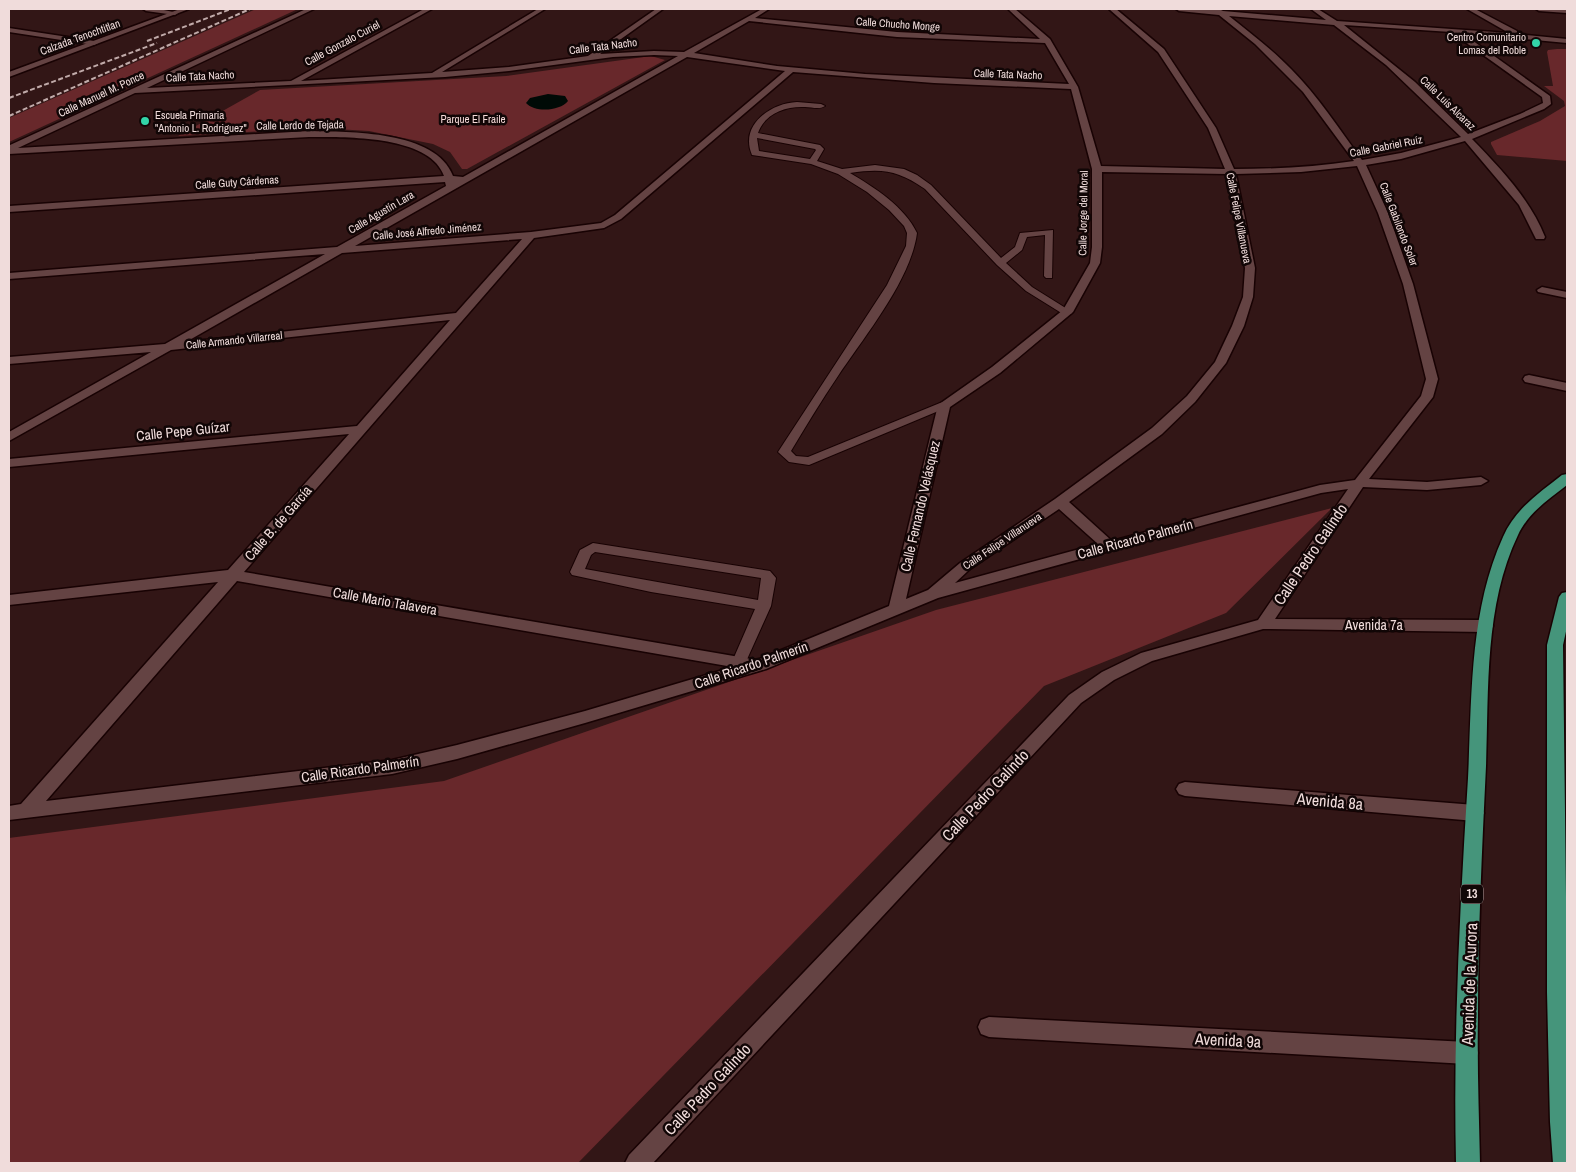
<svg xmlns="http://www.w3.org/2000/svg" width="1576" height="1172" font-family="'Archivo Narrow',sans-serif">
	<rect width="100%" height="100%" fill="#321616"/>
	<path fill="#68282b" d="M 256,9 L 298,9 L 9,142 L 9,118 Z
		M 1557,49 L 1567,49 L 1567,161 L 1497,155 L 1491,144 L 1491,142 L 1540,121 L 1565,106 L 1564,101 L 1544,86 L 1553,86 L 1547,52 L 1548,50 Z
		M 651,56 L 665,60 L 467,169 L 462,169 L 450,152 L 433,144 L 369,131 L 319,128 L 178,136 L 260,90 L 506,76 Z
		M 1332,508 L 1226,613 L 1044,686 L 578,1163 L 9,1163 L 9,838 L 444,781 L 936,610 Z"/>
	<path fill="#000a06" d="M 548,94 L 565,96 L 568,101 C 560,111 535,113 526,103 L 530,98 Z"/>
	<g fill="none" stroke-linecap="round" stroke-linejoin="round">
		<defs>
			<path id="lane" d="M 797,102 L 821,104 L 825,106 C 819,110 812,107 805,107 C 786,106 765,113 758,133 L 820,145 L 824,149 L 817,161 L 842,169 L 875,165 L 904,169 L 917,175 L 931,185 L 1001,258 L 1015,247 L 1020,233 L 1053,230 L 1052,278 L 1046,278 L 1044,276 L 1045,235 L 1027,237 L 1022,250 L 1006,263 L 1032,287 L 1072,312 L 1071,314 L 1063,314 L 1026,291 L 997,265 L 925,189 C 898,170 882,168 850,173 C 874,187 905,207 917,233 C 911,280 864,337 838,376 C 821,401 806,426 791,451 L 796,456 L 808,457 L 940,403 L 944,402 L 950,405 L 948,407 L 809,465 L 789,462 L 778,452 L 887,285 L 906,246 L 907,233 L 904,226 L 889,210 L 867,192 L 838,174 L 811,164 L 752,155 C 739,125 771,103 797,102 ZM 757,138 L 815,149 L 816,150 L 810,159 L 759,151 Z
				M 593,543 L 770,571 L 776,578 L 771,606 L 744,666 L 739,667 L 734,666 L 732,662 L 755,609 L 651,592 L 572,575 L 570,572 L 580,550 ZM 595,552 L 761,578 L 758,600 L 585,569 L 591,555 Z"/>
			<path id="street" d="M 143,9 L 159,9 L 178,13 L 175,15 L 146,11 Z
				M 306,9 L 314,9 L 147,88 L 291,81 L 424,9 L 432,9 L 301,81 L 432,73 L 538,9 L 545,9 L 442,72 L 509,67 L 588,56 L 656,9 L 663,9 L 600,54 L 654,51 L 684,52 L 762,9 L 769,9 L 755,18 L 897,32 L 1040,39 L 1008,9 L 1015,9 L 1050,39 L 1078,87 L 1101,166 L 1225,169 L 1208,128 L 1158,52 L 1109,9 L 1116,9 L 1164,49 L 1216,128 L 1234,169 C 1274,169 1315,167 1354,161 L 1303,92 L 1255,44 L 1219,15 L 1179,11 L 1176,9 L 1213,10 L 1212,9 L 1219,9 L 1223,11 L 1326,20 L 1311,9 L 1318,9 L 1337,21 L 1509,33 L 1467,9 L 1475,9 L 1517,31 L 1517,34 L 1567,39 L 1567,43 L 1462,33 L 1550,96 L 1551,104 L 1544,109 L 1472,139 C 1500,168 1530,199 1545,237 L 1544,239 L 1536,239 L 1519,205 L 1465,141 L 1401,159 L 1366,165 L 1388,213 L 1413,284 L 1438,379 L 1433,397 L 1369,479 L 1427,482 L 1481,477 L 1488,481 L 1481,485 L 1427,490 L 1363,487 L 1275,619 L 1485,620 L 1491,622 L 1493,626 L 1491,630 L 1485,632 L 1263,629 L 1152,661 L 1114,680 L 1081,703 L 653,1163 L 625,1163 L 629,1155 L 1069,695 L 1102,672 L 1141,653 L 1258,620 L 1348,489 L 1321,493 L 938,598 L 766,669 L 585,723 L 457,759 L 392,774 L 9,820 L 9,806 L 21,804 L 218,582 L 9,605 L 9,595 L 228,570 L 349,434 L 9,467 L 9,459 L 357,426 L 450,320 L 171,350 L 9,441 L 9,432 L 151,352 L 9,364 L 9,357 L 165,344 L 325,254 L 9,279 L 9,273 L 337,247 L 446,186 L 445,182 L 9,212 L 9,206 L 444,176 C 430,135 345,137 309,137 L 9,154 L 10,145 ZM 1229,16 L 1334,25 L 1386,65 L 1461,137 L 1401,153 L 1362,160 C 1339,129 1318,96 1291,69 C 1272,49 1250,33 1229,16 ZM 749,21 L 897,37 L 1045,43 L 1069,84 L 865,74 L 777,66 L 694,53 ZM 1344,25 L 1451,32 L 1542,97 L 1543,103 L 1520,114 L 1468,134 L 1415,82 ZM 654,55 L 678,56 L 463,177 L 453,176 C 436,130 349,132 309,131 L 18,148 L 135,93 L 445,77 L 509,71 L 613,57 ZM 687,57 L 785,71 L 615,215 L 601,223 L 531,232 L 355,246 ZM 793,72 L 934,83 L 1071,89 L 1092,169 L 1092,247 L 1090,263 L 1063,310 L 992,367 L 938,405 L 889,606 L 757,660 L 244,572 L 534,238 L 604,228 L 621,219 ZM 1357,166 L 1378,213 L 1403,284 L 1426,379 L 1421,396 L 1355,480 L 1320,485 L 1112,541 L 1069,502 L 1162,434 L 1195,402 L 1226,363 L 1244,326 L 1253,297 L 1255,268 L 1236,174 L 1301,172 ZM 1102,172 L 1227,174 L 1245,268 L 1243,297 L 1232,326 L 1215,362 L 1187,396 L 1152,428 L 1055,499 L 960,563 L 928,590 L 906,599 L 950,407 L 1000,373 L 1073,312 L 1100,263 L 1102,247 ZM 522,239 L 456,313 L 186,342 L 342,253 ZM 1059,509 L 1098,544 L 955,583 L 970,569 ZM 237,581 L 733,667 L 585,711 L 457,745 L 392,760 L 46,801 Z
				M 1536,9 L 1567,9 L 1567,13 L 1539,11 Z
				M 9,28 L 94,41 L 98,43 L 94,45 L 9,32 Z
				M 1542,287 L 1567,292 L 1567,298 L 1538,292 L 1537,290 Z
				M 1529,375 L 1567,383 L 1567,391 L 1525,382 L 1523,379 L 1525,376 Z
				M 1185,782 L 1475,805 L 1481,808 L 1484,813 L 1481,818 L 1475,821 L 1185,796 L 1179,794 L 1176,789 L 1179,784 Z
				M 989,1017 L 1467,1042 L 1475,1045 L 1478,1053 L 1475,1061 L 1467,1064 L 989,1037 L 981,1034 L 978,1027 L 981,1020 Z"/>
			<path id="secondary" d="M 180,9 L 189,9 L 9,77 L 9,72 Z"/>
			<path id="primary" d="M 1567,474 L 1567,485 C 1549,499 1528,513 1518,535 C 1484,606 1489,690 1486,766 C 1482,849 1478,932 1478,1016 C 1477,1065 1479,1114 1480,1163 L 1456,1163 C 1453,1035 1460,906 1468,778 C 1472,698 1469,612 1503,537 C 1515,509 1539,493 1562,475 Z
				M 1567,592 L 1567,627 L 1563,645 L 1567,980 L 1567,1163 L 1553,1163 L 1550,1122 L 1547,992 L 1547,645 L 1559,597 L 1562,593 Z"/>
		</defs>
		<use href="#lane" stroke="#180203" stroke-width="2"/>
		<use href="#street" stroke="#180203" stroke-width="3"/>
		<use href="#secondary" stroke="#180203" stroke-width="3"/>
		<use href="#primary" stroke="#180203" stroke-width="3"/>
		<use href="#lane" fill="#644343" fill-rule="evenodd"/>
		<use href="#street" fill="#644343" fill-rule="evenodd"/>
		<use href="#secondary" fill="#644343" fill-rule="evenodd"/>
		<use href="#primary" fill="#45957b" fill-rule="evenodd"/>
		<path stroke="#c0aaa9" stroke-width="2" stroke-dasharray="5 2.5" stroke-linecap="butt" d="M 147,41 L 231,9
			M 9,98 L 157,43
			M 9,116 L 250,9"/>
	</g>
	<g fill="#32d4a8" stroke="#110606" stroke-width="2">
		<circle cx="1536" cy="43" r="5"/>
		<circle cx="145" cy="121" r="5"/>
	</g>
	<g text-anchor="middle" stroke-width="5" stroke-linejoin="round" paint-order="stroke">
		<g font-size="11" fill="#f0dcdb" stroke="#110606">
			<text transform="translate(898 24) rotate(4)" y="4">Calle Chucho Monge</text>
			<text transform="translate(80 37) rotate(-20)" y="4">Calzada Tenochtitlan</text>
			<text transform="translate(342 43) rotate(-28)" y="4">Calle Gonzalo Curiel</text>
			<text transform="translate(603 46) rotate(-7)" y="4">Calle Tata Nacho</text>
			<text transform="translate(1008 74) rotate(2)" y="4">Calle Tata Nacho</text>
			<text transform="translate(200 76) rotate(-3)" y="4">Calle Tata Nacho</text>
			<text transform="translate(101 94) rotate(-25)" y="4">Calle Manuel M. Ponce</text>
			<text transform="translate(1448 103) rotate(44)" y="4">Calle Luis Alcaraz</text>
			<text transform="translate(300 125) rotate(-1)" y="4">Calle Lerdo de Tejada</text>
			<text transform="translate(1386 146) rotate(-11)" y="4">Calle Gabriel Ruíz</text>
			<text transform="translate(237 182) rotate(-4)" y="4">Calle Guty Cárdenas</text>
			<text transform="translate(381 212) rotate(-30)" y="4">Calle Agustín Lara</text>
			<text transform="translate(1083 213) rotate(-89)" y="4">Calle Jorge del Moral</text>
			<text transform="translate(1239 218) rotate(79)" y="4">Calle Felipe Villanueva</text>
			<text transform="translate(1399 224) rotate(69)" y="4">Calle Gabilondo Soler</text>
			<text transform="translate(427 231) rotate(-5)" y="4">Calle José Alfredo Jiménez</text>
			<text transform="translate(234 340) rotate(-6)" y="4">Calle Armando Villarreal</text>
			<text transform="translate(1002 541) rotate(-34)" y="4">Calle Felipe Villanueva</text>
		</g>
		<g font-size="11" fill="#f0dcdb" stroke="#110606" text-anchor="end">
			<text x="1526" y="41">Centro Comunitario<tspan x="1526" dy="13">Lomas del Roble</tspan></text>
			<text x="155" y="119" text-anchor="start">Escuela Primaria<tspan x="155" dy="13">"Antonio L. Rodriguez"</tspan></text>
		</g>
		<g font-size="11" fill="#f6dad9" stroke="#110606">
			<text x="473" y="123">Parque El Fraile</text>
		</g>
		<rect fill="#110606" stroke="#ad9c9b" stroke-width="1" x="1461" y="884.5" width="22" height="19" rx="4"/>
		<g font-size="12" font-weight="bold" fill="#f0dcdb">
			<text x="1472" y="898">13</text>
		</g>
		<g font-size="14" fill="#f0dcdb" stroke="#110606">
			<text transform="translate(183 431) rotate(-6)" y="5">Calle Pepe Guízar</text>
			<text transform="translate(920 506) rotate(-77)" y="5">Calle Fernando Velásquez</text>
			<text transform="translate(278 523) rotate(-49)" y="5">Calle B. de García</text>
			<text transform="translate(1135 539) rotate(-15)" y="5">Calle Ricardo Palmerín</text>
			<text transform="translate(385 601) rotate(10)" y="5">Calle Mario Talavera</text>
			<text x="1374" y="630">Avenida 7a</text>
			<text transform="translate(751 665) rotate(-19)" y="5">Calle Ricardo Palmerín</text>
			<text transform="translate(360 769) rotate(-8)" y="5">Calle Ricardo Palmerín</text>
		</g>
		<g font-size="16" fill="#f0dcdb" stroke="#110606">
			<text transform="translate(1310 554) rotate(-56)" y="6">Calle Pedro Galindo</text>
			<text transform="translate(985 795) rotate(-47)" y="6">Calle Pedro Galindo</text>
			<text transform="translate(1330 801) rotate(5)" y="6">Avenida 8a</text>
			<text transform="translate(1469 984) rotate(-88)" y="6">Avenida de la Aurora</text>
			<text transform="translate(1228 1040) rotate(3)" y="6">Avenida 9a</text>
			<text transform="translate(707 1089) rotate(-47)" y="6">Calle Pedro Galindo</text>
		</g>
	</g>
	<rect width="1576" height="1172" fill="none" stroke="#f0dcdb" stroke-width="20"/>
</svg>
